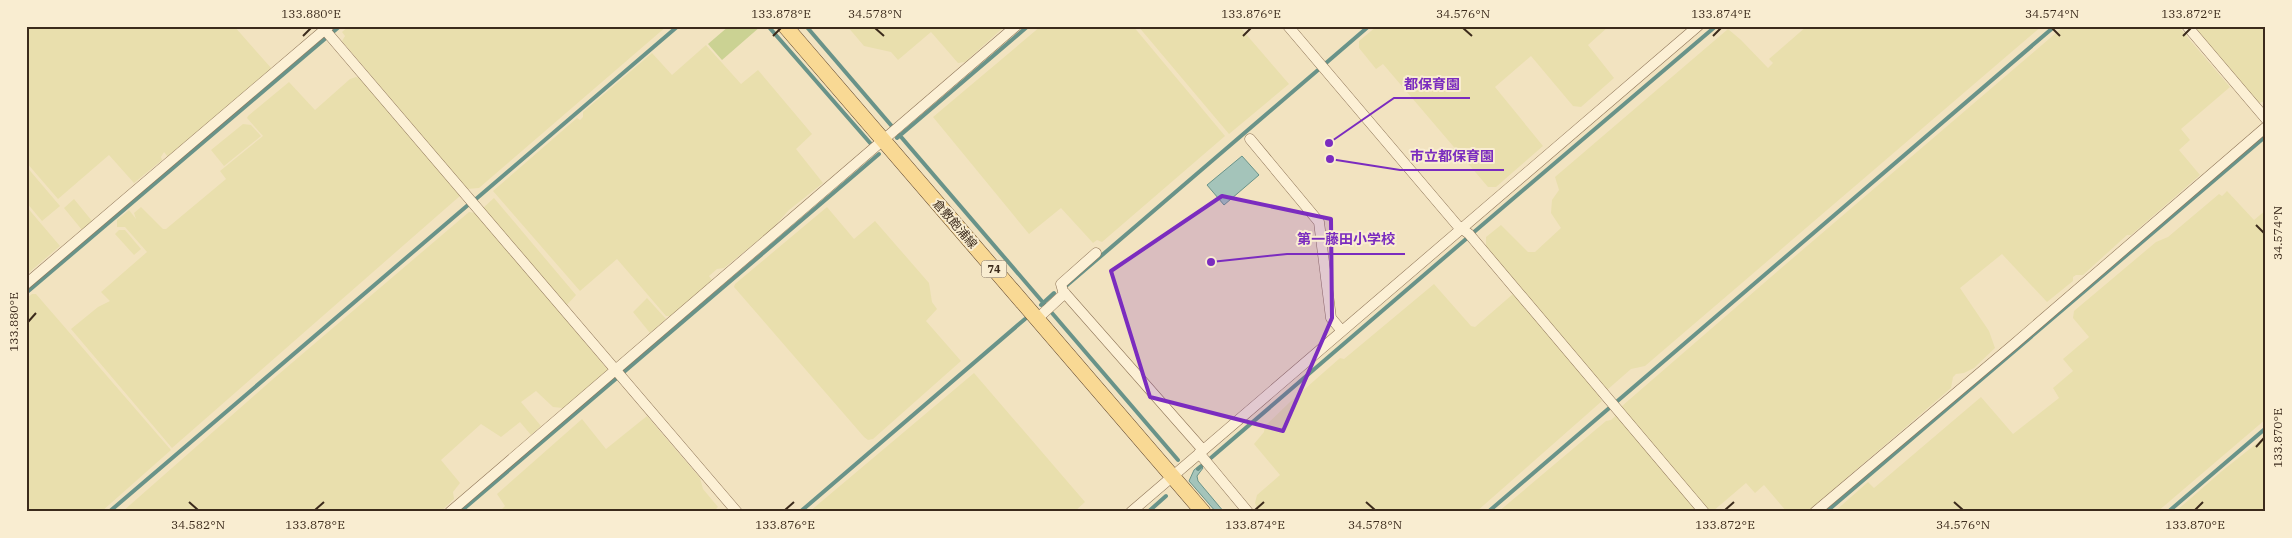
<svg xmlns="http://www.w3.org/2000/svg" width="2292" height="538" font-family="'IBM Plex Serif','Noto Sans JP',serif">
	<rect width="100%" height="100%" fill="#f2e3c0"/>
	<path fill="#e9dfad" d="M 26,26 L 234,26 L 272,69 L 168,157 L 164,152 L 161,157 L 162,160 L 134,183 L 109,155 L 58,199 L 26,162 Z
		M 349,26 L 667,26 L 479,188 L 467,189 L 342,41 L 345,36 L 342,32 Z
		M 847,26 L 1004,26 L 1004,27 L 965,62 L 958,63 L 931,32 L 898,60 L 891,52 L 864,46 Z
		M 1041,26 L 1133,26 L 1225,136 L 1102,242 L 1097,240 L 1093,243 L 1061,208 L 1029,234 L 933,117 Z
		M 1138,26 L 1239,26 L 1289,84 L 1229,134 Z
		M 1377,26 L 1609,26 L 1588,45 L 1614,78 L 1581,107 L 1573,106 L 1531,56 L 1495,87 L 1543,146 L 1496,187 L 1488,187 L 1383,64 L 1376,69 L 1359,48 L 1359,41 Z
		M 1807,26 L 2042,26 L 1645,366 L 1631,369 L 1599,397 L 1602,401 L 1476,512 L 1258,512 L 1255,503 L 1257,495 L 1280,475 L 1254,444 L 1264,432 L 1265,426 L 1290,402 L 1340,358 L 1344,359 L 1434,284 L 1471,326 L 1475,327 L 1521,287 L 1486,247 L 1486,237 L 1501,225 L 1528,252 L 1535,252 L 1561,228 L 1551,213 L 1552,200 L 1559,190 L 1555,177 L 1728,29 L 1741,40 L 1768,68 L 1773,63 L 1769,59 Z
		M 2064,26 L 2178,26 L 2230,87 L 2181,129 L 2190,140 L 2179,150 L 2200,175 L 2131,235 L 2127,235 L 2083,275 L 2076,275 L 2073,277 L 2073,281 L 2047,302 L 2002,254 L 1960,288 L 1989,331 L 1995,348 L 1974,368 L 1964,373 L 1956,374 L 1953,377 L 1951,388 L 1807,512 L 1787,512 L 1764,485 L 1755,493 L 1746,483 L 1712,512 L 1498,512 L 1606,421 L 1611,420 L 1623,409 L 1622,406 L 1779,270 Z
		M 2194,26 L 2266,26 L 2266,101 L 2259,103 Z
		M 706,45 L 741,84 L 758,70 L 812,134 L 796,149 L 823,183 L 789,210 L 771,230 L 724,268 L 717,269 L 709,276 L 712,280 L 671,316 L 666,316 L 617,259 L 580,291 L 493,191 L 577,118 L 580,120 L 583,117 L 583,112 L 652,53 L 672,75 Z
		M 356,77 L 360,78 L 461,195 L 172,448 L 71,329 L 98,307 L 110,301 L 101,292 L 147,252 L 125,227 L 117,227 L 117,220 L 129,210 L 136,219 L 134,213 L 141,207 L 163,229 L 166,229 L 226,179 L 220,171 L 263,136 L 247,118 L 248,116 L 289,82 L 315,110 L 350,79 Z
		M 243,124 L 251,125 L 261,136 L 224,166 L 211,150 Z
		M 26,166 L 60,206 L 42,221 L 26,202 Z
		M 2227,191 L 2254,220 L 2266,210 L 2266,419 L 2157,512 L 1834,512 L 1868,482 L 1874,488 L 1981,397 L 2013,434 L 2059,398 L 2053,388 L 2073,371 L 2063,359 L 2089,337 L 2073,318 L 2074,311 L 2156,242 L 2168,237 L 2219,194 L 2222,196 Z
		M 494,198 L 576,295 L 566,306 L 483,208 Z
		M 74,199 L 92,221 L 82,230 L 64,208 Z
		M 26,206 L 60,246 L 26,275 Z
		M 827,207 L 854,239 L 875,221 L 929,283 L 932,302 L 937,309 L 926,321 L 961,361 L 873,439 L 868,440 L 864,437 L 734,287 L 735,284 Z
		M 469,212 L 476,213 L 608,370 L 563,408 L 553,407 L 536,391 L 521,402 L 541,426 L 531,435 L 520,422 L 501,437 L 481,424 L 441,460 L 460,483 L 453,492 L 454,499 L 440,512 L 122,512 L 273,379 Z
		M 119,230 L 125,230 L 141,249 L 134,255 L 115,234 Z
		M 32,294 L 36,294 L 171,450 L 101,512 L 26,512 L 26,299 Z
		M 647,298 L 666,319 L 650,333 L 633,312 Z
		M 974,373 L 1085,502 L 1074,512 L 809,512 Z
		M 647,416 L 700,478 L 703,489 L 718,507 L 713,512 L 499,512 L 505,506 L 497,494 L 582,419 L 606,449 Z
		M 2266,436 L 2266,512 L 2175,512 L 2222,471 Z"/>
	<path fill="#cbd293" d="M 729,26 L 761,26 L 722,60 L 708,44 Z"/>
	<path fill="#a4c4ba" stroke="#699389" d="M 1242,156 L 1259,175 L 1224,205 L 1207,185 Z
		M 1200,465 L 1203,468 L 1197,476 L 1198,481 L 1224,512 L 1216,512 L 1189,481 L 1194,470 Z"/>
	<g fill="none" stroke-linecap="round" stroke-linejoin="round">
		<path stroke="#699389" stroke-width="4" d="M 768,26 L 871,144
			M 806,26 L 1178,460
			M 1326,63 L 1369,26
			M 897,138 L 1028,26
			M 476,199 L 678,26
			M 1474,232 L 1716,26
			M 1066,286 L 1318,70
			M 26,293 L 340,26
			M 1041,305 L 1054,293
			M 1198,469 L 1466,239
			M 109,512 L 468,205
			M 460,512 L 879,154
			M 800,512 L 1025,319
			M 1148,512 L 1166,496
			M 1488,512 L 2055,26
			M 1826,512 L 2266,136
			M 2168,512 L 2266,428"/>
		<defs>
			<path id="minor" d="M 1288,26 L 1457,225 L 1469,234 L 1704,512
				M 2187,26 L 2266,119
				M 325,30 L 737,512
				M 1250,139 L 1319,222 L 1331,318 L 1342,331
				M 1096,253 L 1061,284 L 1063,291 L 1203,450
				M 26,284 L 329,26
				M 1037,319 L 1065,293
				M 1199,453 L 1248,512
				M 450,512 L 1016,26
				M 1131,512 L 1698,26
				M 1815,512 L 2013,345 L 2266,127"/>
			<path id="primary" d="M 785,26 L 1203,512"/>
		</defs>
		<use href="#minor" stroke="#8d7356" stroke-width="11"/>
		<use href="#primary" stroke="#5b412b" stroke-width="16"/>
		<use href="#minor" stroke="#fcf0d5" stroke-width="10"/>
		<use href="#primary" stroke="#f9d994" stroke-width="15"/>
	</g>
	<path fill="#7b2cbf" fill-opacity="0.2" stroke="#7b2cbf" stroke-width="4" stroke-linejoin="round" d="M 1222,196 L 1331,219 L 1332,318 L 1283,431 L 1150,397 L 1111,271 Z"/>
	<path fill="none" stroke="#3c2b1c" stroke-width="2" d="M 875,28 L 884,36M 1463,28 L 1472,36M 2052,28 L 2060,36M 303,36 L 311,28M 773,36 L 781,28M 1243,36 L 1251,28M 1713,36 L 1721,28M 2183,36 L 2191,28M 2256,225 L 2264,233M 28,322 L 36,313M 2256,447 L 2264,438M 189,502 L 198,510M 1366,502 L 1375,510M 1954,502 L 1963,510M 315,510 L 324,502M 785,510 L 794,502M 1255,510 L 1264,502M 1725,510 L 1734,502M 2195,510 L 2203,502"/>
	<g text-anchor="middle" stroke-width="4" stroke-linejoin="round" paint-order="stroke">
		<rect fill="#f9edd1" stroke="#756552" stroke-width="1" x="981.5" y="260.5" width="25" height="17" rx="4"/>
		<g font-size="11" font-weight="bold" fill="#3c2b1c">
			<text x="994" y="273">74</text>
		</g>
		<g font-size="12" fill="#3c2b1c" stroke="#f9edd1">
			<text transform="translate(955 224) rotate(49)" y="4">倉敷飽浦線</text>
		</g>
	</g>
	<path fill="none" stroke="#7b2cbf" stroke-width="2" d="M1329 143L1394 98H1470M1330 159L1400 170H1504M1211 262L1287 254H1405"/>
	<g fill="#7b2cbf" stroke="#f9edd1" stroke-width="2">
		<circle cx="1329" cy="143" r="5"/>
		<circle cx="1330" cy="159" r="5"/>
		<circle cx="1211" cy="262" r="5"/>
	</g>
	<g font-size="14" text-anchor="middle" font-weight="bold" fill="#7b2cbf" stroke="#f9edd1" stroke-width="4" stroke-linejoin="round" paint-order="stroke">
		<text x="1432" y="89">都保育園</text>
		<text x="1452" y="161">市立都保育園</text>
		<text x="1346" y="244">第一藤田小学校</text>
	</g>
	<rect width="2292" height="538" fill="none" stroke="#f9edd1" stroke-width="55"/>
	<rect x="28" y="28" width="2236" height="482" fill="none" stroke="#3c2b1c" stroke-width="2"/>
	<g font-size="12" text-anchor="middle" fill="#3c2b1c">
		<text x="311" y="18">133.880°E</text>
		<text x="781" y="18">133.878°E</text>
		<text x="875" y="18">34.578°N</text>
		<text x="1251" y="18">133.876°E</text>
		<text x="1463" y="18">34.576°N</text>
		<text x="1721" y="18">133.874°E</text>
		<text x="2052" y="18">34.574°N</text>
		<text x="2191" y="18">133.872°E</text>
		<text transform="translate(2278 233) rotate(-90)" y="4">34.574°N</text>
		<text transform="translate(14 322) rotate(-90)" y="4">133.880°E</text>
		<text transform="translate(2278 438) rotate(-90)" y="4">133.870°E</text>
		<text x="198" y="529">34.582°N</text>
		<text x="315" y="529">133.878°E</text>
		<text x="785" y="529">133.876°E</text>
		<text x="1255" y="529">133.874°E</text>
		<text x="1375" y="529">34.578°N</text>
		<text x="1725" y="529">133.872°E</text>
		<text x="1963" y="529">34.576°N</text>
		<text x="2195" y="529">133.870°E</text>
	</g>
</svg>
